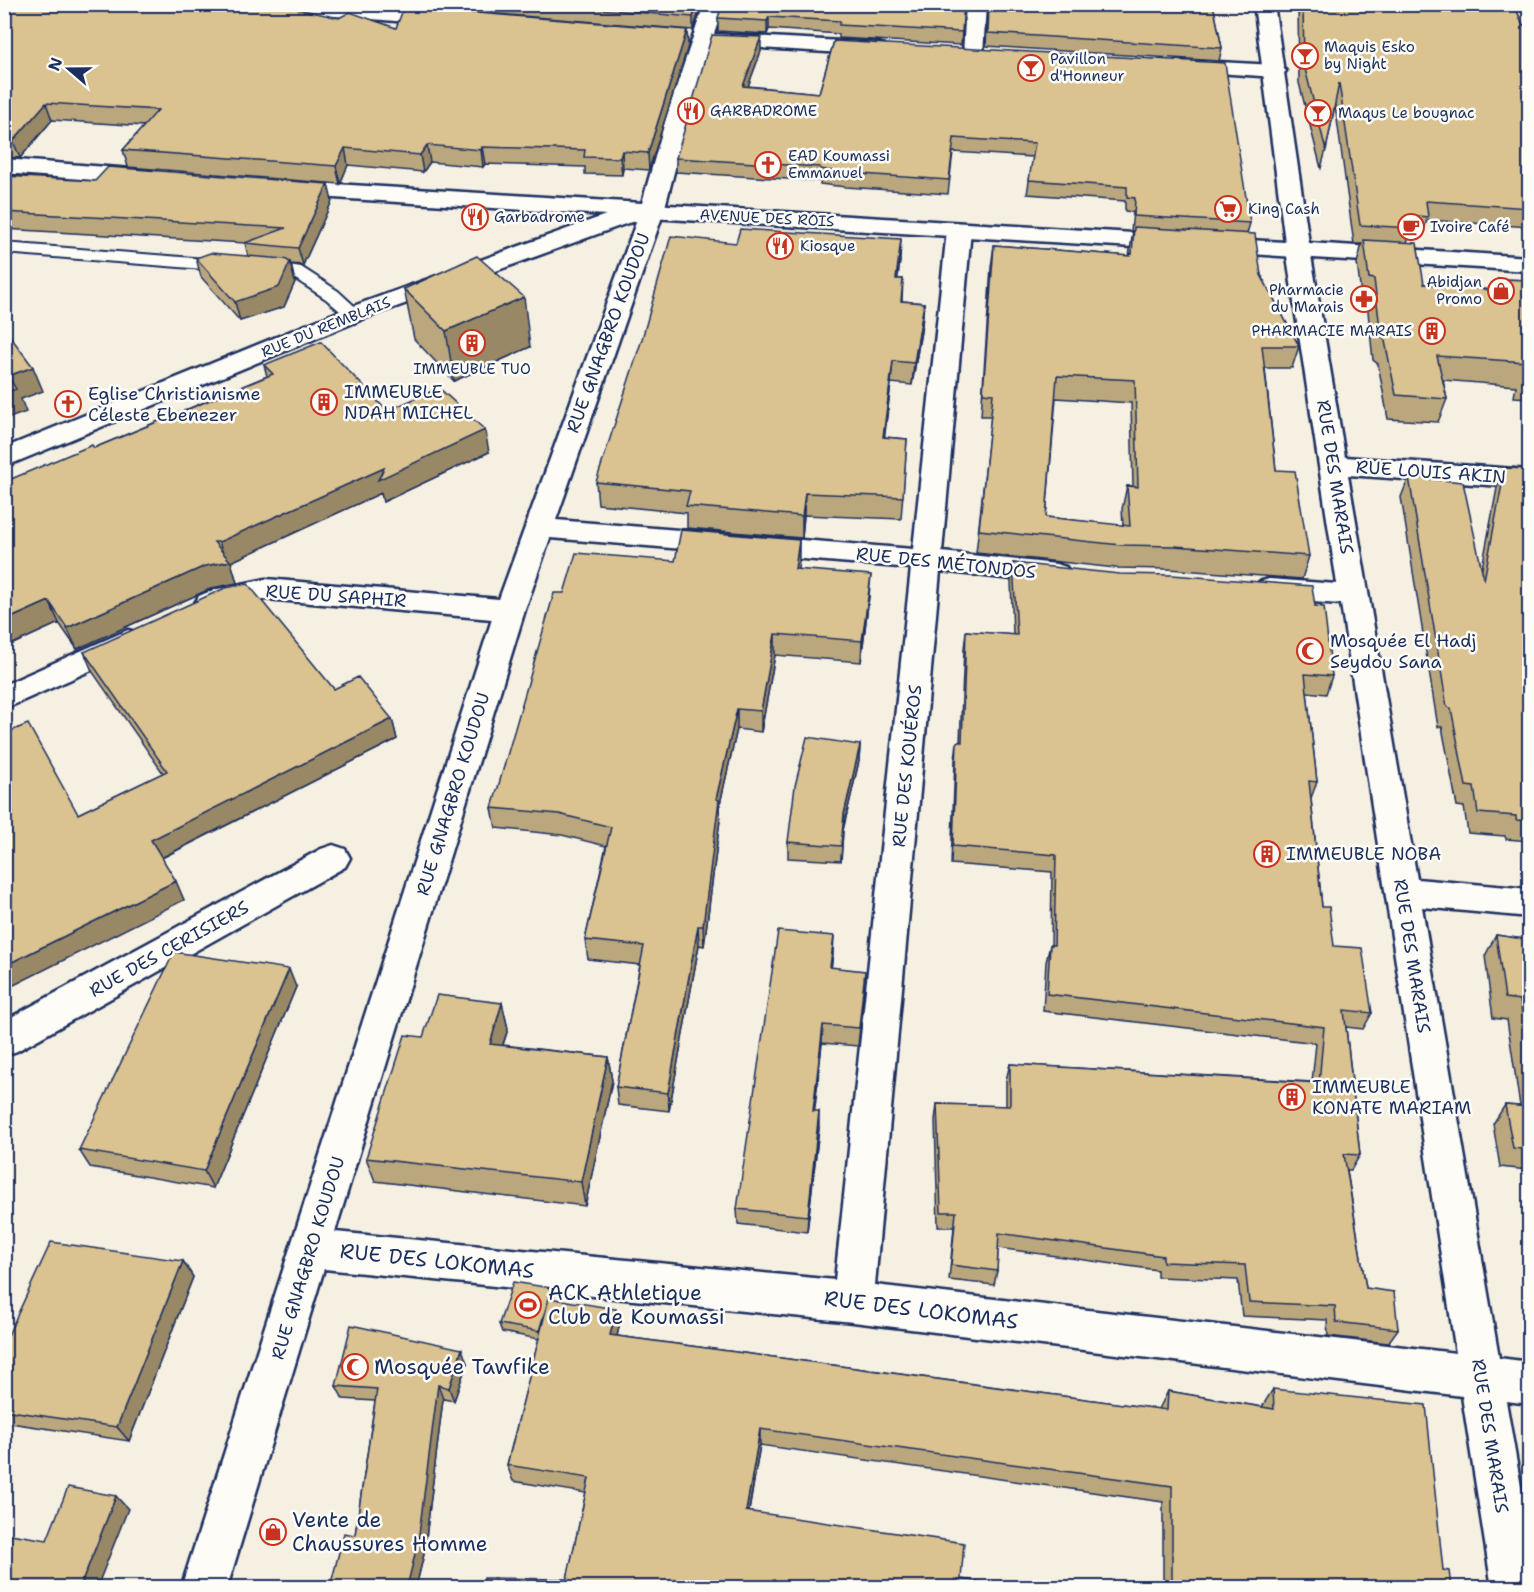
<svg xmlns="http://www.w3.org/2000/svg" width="1534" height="1592" font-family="'Shantell Sans',sans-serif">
	<rect width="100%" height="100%" fill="#f6f0e3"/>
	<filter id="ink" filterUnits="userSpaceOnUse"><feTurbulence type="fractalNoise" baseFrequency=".0167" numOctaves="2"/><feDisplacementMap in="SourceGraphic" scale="12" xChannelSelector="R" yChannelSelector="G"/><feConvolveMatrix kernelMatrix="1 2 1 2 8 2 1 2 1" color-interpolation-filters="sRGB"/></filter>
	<g filter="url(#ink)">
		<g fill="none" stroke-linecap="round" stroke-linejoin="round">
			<defs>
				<path id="service" d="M 4,243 L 295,266 L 301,267 L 338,291 L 363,314 L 360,318 L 348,318 L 326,299 L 291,276 L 4,253 Z"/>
				<path id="minor" d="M 252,4 L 341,4 L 444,13 L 451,15 L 454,19 L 451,23 L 444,25 L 262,10 L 255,8 Z
					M 704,4 L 724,4 L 714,34 L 878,43 L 885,45 L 888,49 L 885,53 L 878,55 L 711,45 L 688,118 L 664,211 L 556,520 L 913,549 L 947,230 L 951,225 L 959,223 L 967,225 L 971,230 L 942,552 L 1056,564 L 1066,567 L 1071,574 L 1066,581 L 1056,584 L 940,571 L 875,1285 L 1456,1353 L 1341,604 L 1269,599 L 1259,596 L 1254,589 L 1259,582 L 1269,579 L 1337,584 L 1286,250 L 1289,245 L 1298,243 L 1307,245 L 1310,250 L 1345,457 L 1530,470 L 1530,488 L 1348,475 L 1417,879 L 1530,889 L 1530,917 L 1422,907 L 1499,1358 L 1530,1362 L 1530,1404 L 1506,1401 L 1530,1538 L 1530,1588 L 1492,1588 L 1462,1396 L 853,1322 L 324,1269 L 227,1588 L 181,1588 L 492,619 L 266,599 L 230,606 L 210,613 L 199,610 L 195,603 L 199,596 L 213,590 L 266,579 L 499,599 L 638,217 L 286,195 L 278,193 L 274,188 L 278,183 L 286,181 L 642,203 L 666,118 ZM 550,538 L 911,568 L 835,1280 L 335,1232 L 525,610 Z
					M 966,4 L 986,4 L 983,55 L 980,59 L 973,61 L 966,59 L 963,55 Z
					M 1181,60 L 1275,65 L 1282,67 L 1286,71 L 1282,75 L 1275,77 L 1174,70 L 1170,66 L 1174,62 Z
					M 4,159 L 145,170 L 153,172 L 156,177 L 153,182 L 145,184 L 4,173 Z
					M 128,630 L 139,633 L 143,641 L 139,649 L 4,709 L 4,685 Z
					M 333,845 L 345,849 L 350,858 L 345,867 L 17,1051 L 4,1056 L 4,1021 L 321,849 Z"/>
				<path id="tertiary" d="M 1254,4 L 1274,4 L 1309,243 L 1530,257 L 1530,271 L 652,218 L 628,223 L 363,319 L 4,467 L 4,448 L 345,309 L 614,212 L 652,204 L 1285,242 Z"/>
			</defs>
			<use href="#service" stroke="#1b2f5e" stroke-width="4"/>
			<use href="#minor" stroke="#1b2f5e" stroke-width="5"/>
			<use href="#tertiary" stroke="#1b2f5e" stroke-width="5"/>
			<use href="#service" fill="#fdfcf7" fill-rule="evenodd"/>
			<use href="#minor" fill="#fdfcf7" fill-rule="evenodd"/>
			<use href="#tertiary" fill="#fdfcf7" fill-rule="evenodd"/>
		</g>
		<path fill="#bba77d" stroke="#1b2f5e" stroke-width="1.5" fill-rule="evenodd" d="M 4,4 L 339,18 L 396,28 L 687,30 L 688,46 L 649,170 L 623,168 L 622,175 L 585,174 L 585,167 L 485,164 L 483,167 L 430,162 L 423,172 L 348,165 L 340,184 L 128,167 L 123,150 L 144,126 L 52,120 L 20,158 L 4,157 Z
			M 413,4 L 702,4 L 693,30 L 414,7 Z
			M 964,4 L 961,45 L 839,38 L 839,34 L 769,29 L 767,34 L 718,31 L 718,18 Z
			M 988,4 L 1213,4 L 1222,48 L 1219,61 L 986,46 Z
			M 1298,4 L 1514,4 L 1523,25 L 1530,25 L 1530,227 L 1427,220 L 1422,236 L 1410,235 L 1407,242 L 1424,284 L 1494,290 L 1498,279 L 1530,280 L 1530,398 L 1514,397 L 1516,386 L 1443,380 L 1447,399 L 1438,422 L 1388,419 L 1378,364 L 1373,360 L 1367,302 L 1362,302 L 1357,263 L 1362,244 L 1354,244 L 1335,105 L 1326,150 L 1321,168 L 1299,83 Z
			M 834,41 L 1250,223 L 1247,234 L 1261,275 L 1299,346 L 1292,368 L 1265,368 L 1276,470 L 1309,556 L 1302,579 L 1168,569 L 1116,568 L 976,553 L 991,416 L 981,416 L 991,267 L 994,245 L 1129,256 L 1133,231 L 1131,231 L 1133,212 L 1125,211 L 1125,201 L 1027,194 L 1033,157 L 953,152 L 948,194 L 846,187 L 820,184 L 820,181 L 676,172 L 676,158 L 761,51 L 748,86 L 819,93 ZM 1056,398 L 1131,403 L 1133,486 L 1127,486 L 1122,509 L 1123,526 L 1046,517 Z
			M 4,174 L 5,176 L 332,201 L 303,265 L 291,264 L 295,282 L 284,307 L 240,321 L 201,277 L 196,258 L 248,256 L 245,243 L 4,229 Z
			M 900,261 L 897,279 L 903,279 L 902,301 L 924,303 L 922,325 L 912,385 L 891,383 L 884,437 L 907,439 L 901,519 L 804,515 L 802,538 L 687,528 L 687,513 L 598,504 L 596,482 Z
			M 404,289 L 530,347 L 454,381 L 414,339 Z
			M 264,365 L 387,411 L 489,452 L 383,502 L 381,493 L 231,562 L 237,583 L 212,588 L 77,649 L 59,623 L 4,648 L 4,482 L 94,448 L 267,376 Z
			M 1505,468 L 1530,469 L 1530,841 L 1506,839 L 1505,836 L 1468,833 L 1464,807 L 1457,806 L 1442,727 L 1438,727 L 1401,497 L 1409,477 L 1482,568 L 1497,488 Z
			M 799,540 L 797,569 L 869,596 L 861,662 L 775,655 L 761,732 L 737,729 L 719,808 L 720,820 L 704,946 L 699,945 L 669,1111 L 618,1105 L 616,1087 L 640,965 L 588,959 L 585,940 L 606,846 L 562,835 L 496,828 L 492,808 L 564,593 L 675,561 Z
			M 1013,563 L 1315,606 L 1332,676 L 1326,694 L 1307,692 L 1317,782 L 1311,798 L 1322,907 L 1334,946 L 1372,1013 L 1363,1029 L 1346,1027 L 1360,1155 L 1351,1170 L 1347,1170 L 1366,1288 L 1398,1329 L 1388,1343 L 1328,1336 L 1327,1320 L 1242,1316 L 1238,1280 L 1157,1277 L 1157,1270 L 998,1248 L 997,1271 L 994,1285 L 949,1280 L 954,1227 L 938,1227 L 935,1120 L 937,1104 L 1006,1106 L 1006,1080 L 1010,1064 L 1312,1082 L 1316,1043 L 1043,1011 L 1046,962 L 1050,945 L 1051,945 L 1052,872 L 951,864 L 955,760 L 957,742 L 960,742 L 964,649 L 966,631 L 1013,635 L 1011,581 Z
			M 84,652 L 334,689 L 392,719 L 397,739 L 162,858 L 184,900 L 78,814 L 163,773 L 92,671 Z
			M 860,745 L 859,761 L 843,830 L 841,861 L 788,858 L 788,842 Z
			M 1496,935 L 1530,940 L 1530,1177 L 1528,1170 L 1500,1167 L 1493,1124 L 1505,1105 L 1520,1106 L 1507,1020 L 1493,1018 L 1485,956 Z
			M 833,954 L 831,967 L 864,988 L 858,1046 L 822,1043 L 814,1111 L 819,1128 L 807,1232 L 738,1224 L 737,1209 Z
			M 296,987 L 213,1188 L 90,1167 L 79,1150 Z
			M 502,1003 L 508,1029 L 503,1045 L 608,1057 L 612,1081 L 585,1206 L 375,1181 L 366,1158 L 423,1037 Z
			M 183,1261 L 193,1277 L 129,1441 L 4,1422 L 4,1344 Z
			M 552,1288 L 554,1296 L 553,1299 L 619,1327 L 617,1336 L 1159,1409 L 1168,1391 L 1262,1407 L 1273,1389 L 1443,1570 L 1451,1587 L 1163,1587 L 1163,1502 L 760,1445 L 749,1512 L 567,1579 L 586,1493 L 513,1481 L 507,1465 L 539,1339 L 502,1332 L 499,1324 Z
			M 467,1363 L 454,1401 L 443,1399 L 424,1554 L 416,1587 L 330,1587 L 355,1535 L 375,1401 L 343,1399 L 336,1386 Z"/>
		<path fill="#986" stroke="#1b2f5e" stroke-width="1.5" d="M 697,4 L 702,4 L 693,30 L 693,17 Z
			M 769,17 L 769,29 L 767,34 L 767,21 Z
			M 687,30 L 688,46 L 649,170 L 648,153 Z
			M 761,37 L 761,51 L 743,100 L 743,86 Z
			M 46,103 L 52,120 L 20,158 L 13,141 Z
			M 427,145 L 430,162 L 423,172 L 420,155 Z
			M 482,147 L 485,164 L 483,167 L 481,150 Z
			M 345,148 L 348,165 L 340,184 L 336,166 Z
			M 622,151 L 623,168 L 622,175 L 620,158 Z
			M 328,184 L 332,201 L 303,265 L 298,248 Z
			M 901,239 L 900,261 L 895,301 L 896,279 Z
			M 290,262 L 295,282 L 284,307 L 240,321 L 235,302 Z
			M 524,297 L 530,347 L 454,381 L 446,331 Z
			M 924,303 L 922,325 L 912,385 L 914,363 Z
			M 893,361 L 891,383 L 882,459 L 883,437 Z
			M 33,367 L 43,391 L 21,399 L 26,412 L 4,420 L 4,393 L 8,376 Z
			M 485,430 L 489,452 L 383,502 L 381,493 L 231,562 L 237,583 L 212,588 L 77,649 L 67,628 L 205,566 L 226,562 L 219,542 L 384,468 Z
			M 805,493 L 804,515 L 802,538 L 802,516 Z
			M 799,540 L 799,561 L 795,590 L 795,569 Z
			M 871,575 L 869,596 L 861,662 L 862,641 Z
			M 49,601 L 59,623 L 4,648 L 4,621 Z
			M 775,634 L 775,655 L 761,732 L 761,711 Z
			M 737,709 L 737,729 L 719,808 L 720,820 L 704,946 L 703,926 L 716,799 Z
			M 392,719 L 397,739 L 159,859 L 151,840 Z
			M 860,745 L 859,761 L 843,830 L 841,861 L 844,814 Z
			M 176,881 L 184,900 L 4,990 L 4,966 Z
			M 698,926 L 699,945 L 669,1111 L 668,1093 Z
			M 834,936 L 833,954 L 829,985 L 830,967 Z
			M 289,969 L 296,987 L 213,1188 L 204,1171 Z
			M 502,1003 L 508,1029 L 495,1068 L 490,1044 Z
			M 823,1025 L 822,1043 L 813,1127 L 813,1111 Z
			M 608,1057 L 612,1081 L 585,1206 L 581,1182 Z
			M 819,1111 L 819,1128 L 807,1232 L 808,1216 Z
			M 183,1261 L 193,1277 L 129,1441 L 117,1427 Z
			M 552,1288 L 554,1296 L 541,1339 L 539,1331 Z
			M 616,1309 L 619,1327 L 613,1353 L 610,1335 Z
			M 462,1349 L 467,1363 L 454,1401 L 449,1388 Z
			M 438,1385 L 443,1399 L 424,1554 L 416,1587 L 407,1587 Z
			M 760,1429 L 760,1445 L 746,1527 L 746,1511 Z
			M 116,1496 L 128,1509 L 97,1587 L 80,1587 Z"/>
		<path fill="#dac291" stroke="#1b2f5e" stroke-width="1.5" fill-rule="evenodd" d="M 4,4 L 275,4 L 339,18 L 350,12 L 396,28 L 404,7 L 687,30 L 648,153 L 622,151 L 620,158 L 584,157 L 585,150 L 482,147 L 481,150 L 427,145 L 420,155 L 345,148 L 336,166 L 123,150 L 158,110 L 46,103 L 13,141 L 4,141 Z
			M 539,4 L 697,4 L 693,17 Z
			M 722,4 L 964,4 L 962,32 L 839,25 L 840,21 L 769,17 L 767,21 L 718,18 Z
			M 989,4 L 1213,4 L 1222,48 L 988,33 Z
			M 1303,4 L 1514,4 L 1523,25 L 1530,25 L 1530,208 L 1426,201 L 1428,217 L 1410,215 L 1412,228 L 1360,225 L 1339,83 L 1326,150 L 1304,65 Z
			M 712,35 L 761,37 L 743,86 L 819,93 L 834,41 L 1225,63 L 1250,223 L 1134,216 L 1135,198 L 1127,197 L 1127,187 L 1029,180 L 1035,143 L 954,138 L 949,180 L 846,173 L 820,169 L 820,167 L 676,158 Z
			M 108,167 L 328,184 L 298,248 L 245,243 L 286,228 L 4,212 L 4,176 L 95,181 Z
			M 1134,227 L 1255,234 L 1261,275 L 1299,346 L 1262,346 L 1276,470 L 1295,471 L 1309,556 L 1174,546 L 1121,545 L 979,530 L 993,394 L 983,393 L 994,245 L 1130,256 L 1130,253 L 1132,254 ZM 1057,376 L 1135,380 L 1138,487 L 1127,486 L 1130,526 L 1046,517 Z
			M 740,229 L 901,239 L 896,279 L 903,279 L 901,301 L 924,303 L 914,363 L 893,361 L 883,437 L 907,439 L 903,497 L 805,493 L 802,516 L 686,506 L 690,491 L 596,482 L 642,339 L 671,236 L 736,243 Z
			M 1364,240 L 1417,243 L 1424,284 L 1500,291 L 1498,279 L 1530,280 L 1530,374 L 1523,374 L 1526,362 L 1437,356 L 1447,399 L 1396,395 L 1385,341 L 1381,336 L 1374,279 L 1369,278 Z
			M 210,253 L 285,259 L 290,262 L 279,287 L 235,302 L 196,258 Z
			M 477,256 L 524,297 L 446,331 L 404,289 Z
			M 4,328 L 33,367 L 8,376 L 16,389 L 4,393 Z
			M 321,342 L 387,411 L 439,388 L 485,430 L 378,480 L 384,468 L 219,542 L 214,542 L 230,561 L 205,566 L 67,628 L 49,601 L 4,621 L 4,482 L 92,445 L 94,448 L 273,374 L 264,365 Z
			M 1505,468 L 1530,469 L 1530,821 L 1516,820 L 1516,816 L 1478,813 L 1474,787 L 1466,786 L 1451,708 L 1447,707 L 1409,477 L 1463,482 L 1484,580 Z
			M 681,530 L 799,540 L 795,569 L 871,575 L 862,641 L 775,634 L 761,711 L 737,709 L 716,799 L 719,800 L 703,926 L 698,926 L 668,1093 L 616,1087 L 644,946 L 585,940 L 611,827 L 559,814 L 492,808 L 554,593 L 564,593 L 576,553 L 675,561 Z
			M 1013,563 L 1120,574 L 1172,575 L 1312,586 L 1315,606 L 1324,607 L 1332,676 L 1305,674 L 1317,782 L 1309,781 L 1322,907 L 1329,907 L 1334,946 L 1362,948 L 1372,1013 L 1344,1010 L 1360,1155 L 1344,1154 L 1366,1288 L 1394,1292 L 1398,1329 L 1336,1322 L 1335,1306 L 1249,1302 L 1245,1265 L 1163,1262 L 1163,1256 L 999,1233 L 997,1271 L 951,1265 L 956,1212 L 941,1212 L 937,1104 L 1010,1106 L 1010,1064 L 1319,1083 L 1324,1027 L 1047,994 L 1050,945 L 1054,945 L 1056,855 L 953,846 L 957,742 L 962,742 L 966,631 L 1017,635 Z
			M 248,584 L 334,689 L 358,677 L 392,719 L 151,840 L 176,881 L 4,966 L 4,734 L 28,724 L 78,814 L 167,771 L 84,652 L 225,588 Z
			M 807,737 L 860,745 L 844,814 L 841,846 L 788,842 L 795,786 Z
			M 778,931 L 834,936 L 830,967 L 865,971 L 859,1028 L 823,1025 L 813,1111 L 819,1111 L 808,1216 L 737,1209 Z
			M 1496,935 L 1530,940 L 1530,1061 L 1520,1000 L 1505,998 Z
			M 174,952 L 289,969 L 204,1171 L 79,1150 Z
			M 437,995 L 502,1003 L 490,1044 L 608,1057 L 581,1182 L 366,1158 L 405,1035 L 423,1037 Z
			M 1505,1105 L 1530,1107 L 1530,1150 L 1513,1148 Z
			M 51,1242 L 183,1261 L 117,1427 L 4,1410 L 4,1344 Z
			M 513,1282 L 552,1288 L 539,1331 L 499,1324 Z
			M 549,1298 L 616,1309 L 610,1335 L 1167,1410 L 1168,1391 L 1274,1409 L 1273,1389 L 1426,1405 L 1443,1570 L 1449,1571 L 1451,1587 L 1172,1587 L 1172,1486 L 760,1429 L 746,1511 L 964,1543 L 961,1579 L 1019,1587 L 483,1587 L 484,1578 L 567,1579 L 589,1478 L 507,1465 Z
			M 351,1325 L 462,1349 L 449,1388 L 438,1385 L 418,1542 L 407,1587 L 330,1587 L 344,1533 L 355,1535 L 377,1389 L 336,1386 Z
			M 68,1487 L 116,1496 L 80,1587 L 4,1587 L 4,1533 L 47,1540 Z"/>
	</g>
	<defs>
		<symbol id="bar-ring" viewBox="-11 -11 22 22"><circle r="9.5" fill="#fdfcf7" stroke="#c8321e" stroke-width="1.5"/><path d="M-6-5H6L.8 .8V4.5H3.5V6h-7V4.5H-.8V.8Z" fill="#c8321e"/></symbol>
		<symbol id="restaurant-ring" viewBox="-11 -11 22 22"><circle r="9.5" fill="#fdfcf7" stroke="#c8321e" stroke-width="1.5"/><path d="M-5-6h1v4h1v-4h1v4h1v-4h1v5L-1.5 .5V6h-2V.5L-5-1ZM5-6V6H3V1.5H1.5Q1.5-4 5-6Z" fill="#c8321e"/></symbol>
		<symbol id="church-ring" viewBox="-11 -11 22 22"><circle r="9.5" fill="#fdfcf7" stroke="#c8321e" stroke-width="1.5"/><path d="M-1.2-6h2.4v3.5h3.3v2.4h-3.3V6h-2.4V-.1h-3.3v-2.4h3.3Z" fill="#c8321e"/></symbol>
		<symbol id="supermarket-ring" viewBox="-11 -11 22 22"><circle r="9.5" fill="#fdfcf7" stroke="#c8321e" stroke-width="1.5"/><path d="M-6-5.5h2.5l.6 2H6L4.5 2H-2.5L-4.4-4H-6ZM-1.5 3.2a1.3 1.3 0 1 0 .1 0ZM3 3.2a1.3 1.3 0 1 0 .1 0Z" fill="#c8321e"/></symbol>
		<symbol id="cafe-ring" viewBox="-11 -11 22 22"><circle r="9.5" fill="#fdfcf7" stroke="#c8321e" stroke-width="1.5"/><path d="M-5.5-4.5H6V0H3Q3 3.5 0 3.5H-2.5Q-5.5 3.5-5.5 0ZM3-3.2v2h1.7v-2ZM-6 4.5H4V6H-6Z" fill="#c8321e"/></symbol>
		<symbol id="shop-ring" viewBox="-11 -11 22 22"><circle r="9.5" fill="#fdfcf7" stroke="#c8321e" stroke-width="1.5"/><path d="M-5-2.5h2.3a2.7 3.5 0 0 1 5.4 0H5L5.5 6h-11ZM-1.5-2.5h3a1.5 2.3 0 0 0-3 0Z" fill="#c8321e"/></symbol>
		<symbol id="pharmacy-ring" viewBox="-11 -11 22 22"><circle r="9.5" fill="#fdfcf7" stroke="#c8321e" stroke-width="1.5"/><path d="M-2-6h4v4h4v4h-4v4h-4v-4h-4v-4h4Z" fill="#c8321e"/></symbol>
		<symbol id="building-ring" viewBox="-11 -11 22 22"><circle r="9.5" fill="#fdfcf7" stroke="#c8321e" stroke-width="1.5"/><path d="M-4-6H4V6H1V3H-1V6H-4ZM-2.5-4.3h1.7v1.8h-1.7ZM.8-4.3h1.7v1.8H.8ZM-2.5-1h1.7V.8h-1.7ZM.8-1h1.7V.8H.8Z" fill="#c8321e"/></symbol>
		<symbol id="mosque-ring" viewBox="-11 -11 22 22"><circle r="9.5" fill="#fdfcf7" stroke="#c8321e" stroke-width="1.5"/><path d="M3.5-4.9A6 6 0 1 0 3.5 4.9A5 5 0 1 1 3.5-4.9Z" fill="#c8321e"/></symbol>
		<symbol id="stadium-ring" viewBox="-11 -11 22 22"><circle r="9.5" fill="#fdfcf7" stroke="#c8321e" stroke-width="1.5"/><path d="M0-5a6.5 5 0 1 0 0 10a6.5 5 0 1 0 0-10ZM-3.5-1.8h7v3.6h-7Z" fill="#c8321e"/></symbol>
	</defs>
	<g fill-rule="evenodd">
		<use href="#bar-ring" x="1290" y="41" width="30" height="30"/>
		<use href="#bar-ring" x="1016" y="53" width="30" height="30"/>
		<use href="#restaurant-ring" x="676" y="96" width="30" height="30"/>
		<use href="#bar-ring" x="1303" y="98" width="30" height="30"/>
		<use href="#church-ring" x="753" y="150" width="30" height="30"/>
		<use href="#supermarket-ring" x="1213" y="194" width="30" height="30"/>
		<use href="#restaurant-ring" x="460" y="202" width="30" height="30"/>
		<use href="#cafe-ring" x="1396" y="212" width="30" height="30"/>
		<use href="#restaurant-ring" x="765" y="231" width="30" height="30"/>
		<use href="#shop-ring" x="1486" y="276" width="30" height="30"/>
		<use href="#pharmacy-ring" x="1349" y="284" width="30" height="30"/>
		<use href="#building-ring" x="1417" y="316" width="30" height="30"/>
		<use href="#building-ring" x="457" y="328" width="30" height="30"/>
		<use href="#building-ring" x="309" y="387" width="30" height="30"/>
		<use href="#church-ring" x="53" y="389" width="30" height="30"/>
		<use href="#mosque-ring" x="1295" y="636" width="30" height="30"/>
		<use href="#building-ring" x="1252" y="839" width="30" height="30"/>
		<use href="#building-ring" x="1277" y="1082" width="30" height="30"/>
		<use href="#stadium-ring" x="513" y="1290" width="30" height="30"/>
		<use href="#mosque-ring" x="340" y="1352" width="30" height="30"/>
		<use href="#shop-ring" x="258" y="1517" width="30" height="30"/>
	</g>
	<g text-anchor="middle" stroke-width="5" stroke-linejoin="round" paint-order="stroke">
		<g font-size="15" fill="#1b2f5e" stroke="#fdfcf7" text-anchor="start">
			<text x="1324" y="52">Maquis Esko<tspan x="1324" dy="17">by Night</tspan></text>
			<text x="1050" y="64">Pavillon<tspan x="1050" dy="17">d'Honneur</tspan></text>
			<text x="710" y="116">GARBADROME</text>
			<text x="1338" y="118">Maqus Le bougnac</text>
			<text x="788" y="161">EAD Koumassi<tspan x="788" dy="17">Emmanuel</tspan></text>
			<text x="1248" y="214">King Cash</text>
			<text x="494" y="222">Garbadrome</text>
			<text x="1430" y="232">Ivoire Café</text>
			<text x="800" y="251">Kiosque</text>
			<text x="1482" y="287" text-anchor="end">Abidjan<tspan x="1482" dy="17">Promo</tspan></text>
			<text x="1344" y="295" text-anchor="end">Pharmacie<tspan x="1344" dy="17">du Marais</tspan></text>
			<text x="1412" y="336" text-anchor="end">PHARMACIE MARAIS</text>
			<text x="472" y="374" text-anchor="middle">IMMEUBLE TUO</text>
		</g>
		<g font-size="15" fill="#1b2f5e" stroke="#fdfcf7">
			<text transform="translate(767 218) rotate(3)" y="5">AVENUE DES ROIS</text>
			<text transform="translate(326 327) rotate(-22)" y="5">RUE DU REMBLAIS</text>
		</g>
		<g font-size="18" fill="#1b2f5e" stroke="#fdfcf7">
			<text transform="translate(608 333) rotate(-70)" y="6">RUE GNAGBRO KOUDOU</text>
			<text transform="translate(1431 472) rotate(4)" y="6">RUE LOUIS AKIN</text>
			<text transform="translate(1335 477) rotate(81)" y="6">RUE DES MARAIS</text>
			<text transform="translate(946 563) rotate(6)" y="6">RUE DES MÉTONDOS</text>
			<text transform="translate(336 596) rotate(4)" y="6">RUE DU SAPHIR</text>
			<text transform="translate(907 766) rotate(-84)" y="6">RUE DES KOUÉROS</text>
			<text transform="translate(453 794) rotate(-73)" y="6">RUE GNAGBRO KOUDOU</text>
			<text transform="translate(169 949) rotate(-29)" y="6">RUE DES CERISIERS</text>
			<text transform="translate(1412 956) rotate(81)" y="6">RUE DES MARAIS</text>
			<text transform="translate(308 1258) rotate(-73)" y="6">RUE GNAGBRO KOUDOU</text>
			<text transform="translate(1490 1436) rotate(81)" y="6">RUE DES MARAIS</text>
		</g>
		<g font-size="18" fill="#1b2f5e" stroke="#fdfcf7" text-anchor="start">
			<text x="344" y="398">IMMEUBLE<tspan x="344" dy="21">NDAH MICHEL</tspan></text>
			<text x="88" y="400">Eglise Christianisme<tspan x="88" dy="21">Céleste Ebenezer</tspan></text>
			<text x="1330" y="647">Mosquée El Hadj<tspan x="1330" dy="21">Seydou Sana</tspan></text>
			<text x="1286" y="860">IMMEUBLE NOBA</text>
			<text x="1312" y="1093">IMMEUBLE<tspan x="1312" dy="21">KONATE MARIAM</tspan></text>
		</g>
		<g font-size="21" fill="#1b2f5e" stroke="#fdfcf7">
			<text transform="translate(437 1261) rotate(6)" y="7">RUE DES LOKOMAS</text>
			<text transform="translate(921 1310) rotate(7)" y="7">RUE DES LOKOMAS</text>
		</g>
		<g font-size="21" fill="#1b2f5e" stroke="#fdfcf7" text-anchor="start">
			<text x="548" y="1300">ACK Athletique<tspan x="548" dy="24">Club de Koumassi</tspan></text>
			<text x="374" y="1374">Mosquée Tawfike</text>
			<text x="292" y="1527">Vente de<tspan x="292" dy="24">Chaussures Homme</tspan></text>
		</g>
	</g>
	<rect width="1534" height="1592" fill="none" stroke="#fdfcf7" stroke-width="24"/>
	<rect x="12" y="12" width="1510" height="1568" fill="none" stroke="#1b2f5e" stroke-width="2" filter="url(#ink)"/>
	<g transform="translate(69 69) rotate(290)" stroke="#fdfcf7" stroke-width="4.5" paint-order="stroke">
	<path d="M0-4.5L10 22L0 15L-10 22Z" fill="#1b2f5e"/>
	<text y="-9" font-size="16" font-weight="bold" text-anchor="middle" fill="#1b2f5e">N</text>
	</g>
</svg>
